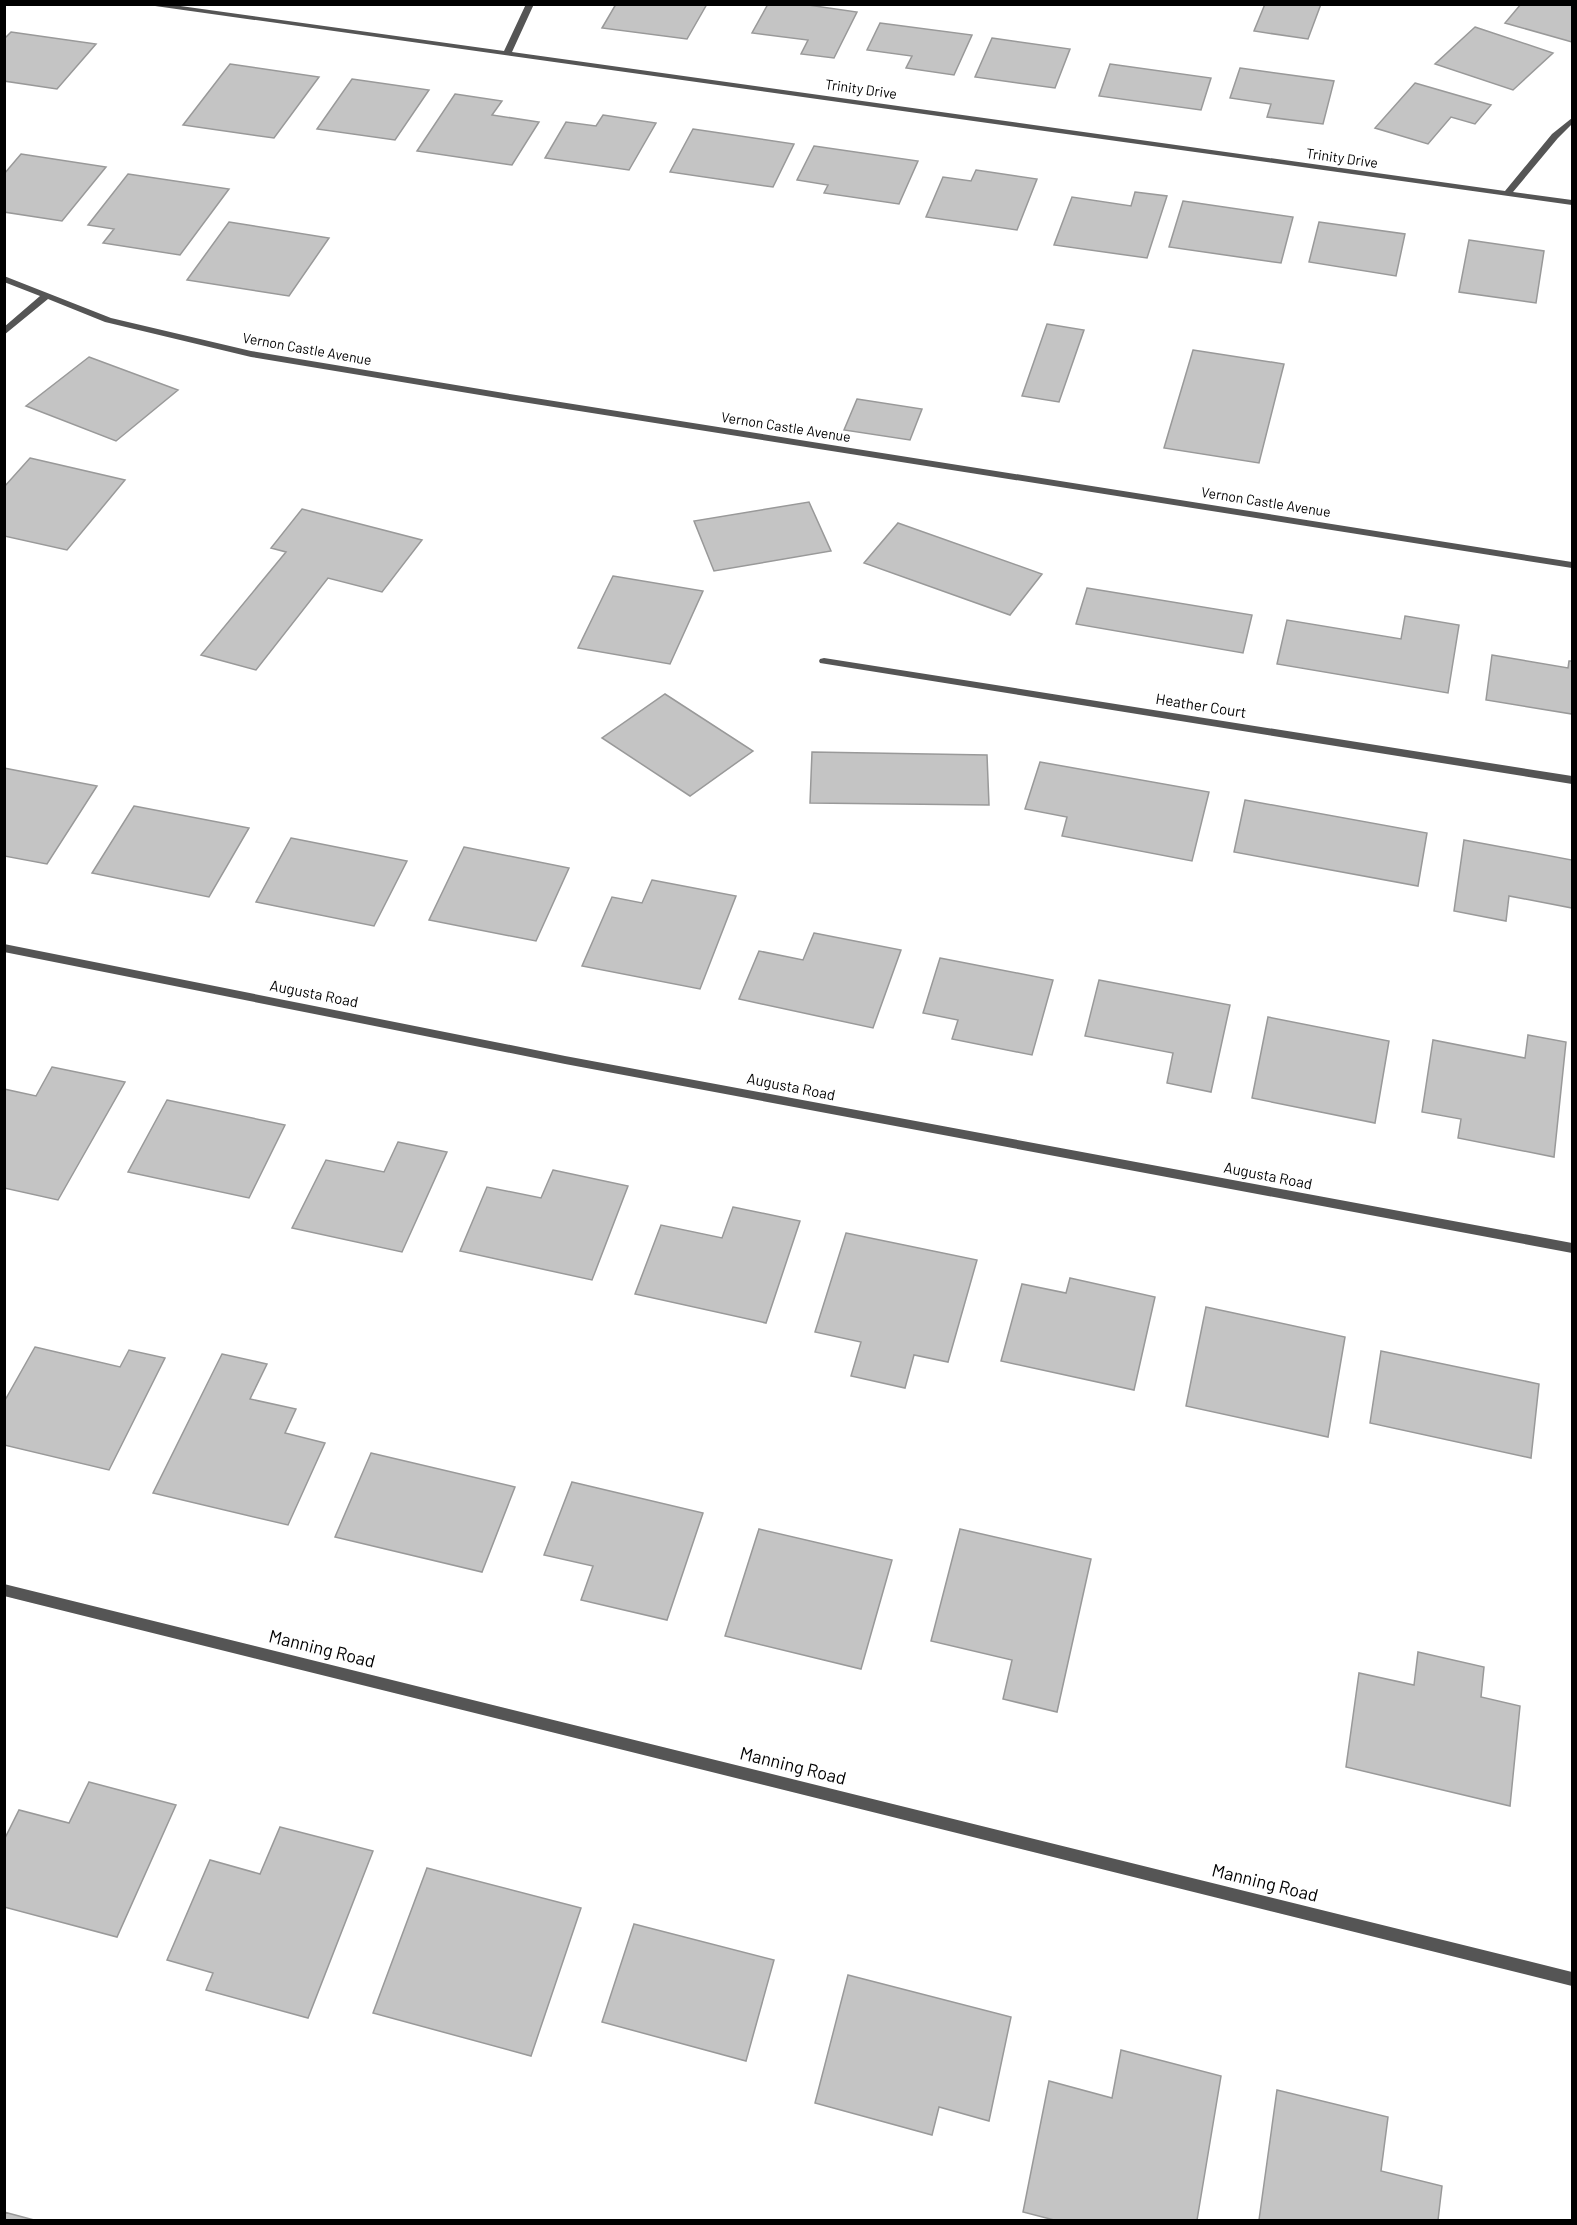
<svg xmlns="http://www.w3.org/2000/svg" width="1577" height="2225" font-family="Barlow,sans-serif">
	<rect width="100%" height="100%" fill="#fff"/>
	<path fill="#c4c4c4" stroke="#999" stroke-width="1.5" d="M 616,4 L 707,4 L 687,39 L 602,28 Z
		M 768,4 L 801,4 L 857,12 L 834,58 L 801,54 L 808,40 L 752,33 Z
		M 1265,4 L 1321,4 L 1308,39 L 1254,31 Z
		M 1521,4 L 1572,4 L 1572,42 L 1505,23 Z
		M 880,23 L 972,35 L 954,75 L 906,68 L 912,56 L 867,50 Z
		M 1475,27 L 1553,53 L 1513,90 L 1435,64 Z
		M 11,32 L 96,44 L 57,89 L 4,81 L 4,39 Z
		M 992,38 L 1070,49 L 1055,88 L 975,77 Z
		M 230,64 L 319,77 L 274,138 L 183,125 Z
		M 1110,64 L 1211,78 L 1201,110 L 1099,96 Z
		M 1240,68 L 1334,81 L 1323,124 L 1267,117 L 1271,104 L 1230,98 Z
		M 352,79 L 429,90 L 395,140 L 317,129 Z
		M 1415,83 L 1491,105 L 1475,124 L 1451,117 L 1428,144 L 1375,128 Z
		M 455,94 L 502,101 L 492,115 L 539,122 L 512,165 L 417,151 Z
		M 603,115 L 656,123 L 629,170 L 545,158 L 566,122 L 596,126 Z
		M 693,129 L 794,144 L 773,187 L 670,172 Z
		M 814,146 L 918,161 L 899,204 L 824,193 L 828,185 L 797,180 Z
		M 21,154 L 106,167 L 62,221 L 4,212 L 4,174 Z
		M 976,170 L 1037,179 L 1017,230 L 926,217 L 943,177 L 971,181 Z
		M 128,174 L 229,189 L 180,255 L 103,243 L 114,229 L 88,225 Z
		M 1135,192 L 1167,196 L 1147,258 L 1054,245 L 1072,197 L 1131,206 Z
		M 1183,201 L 1293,217 L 1281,263 L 1169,247 Z
		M 229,222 L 329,238 L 289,296 L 187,280 Z
		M 1319,222 L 1405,234 L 1396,276 L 1309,262 Z
		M 1469,240 L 1544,251 L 1536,303 L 1459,292 Z
		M 1047,324 L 1084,330 L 1059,402 L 1022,396 Z
		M 1193,350 L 1284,364 L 1259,463 L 1164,448 Z
		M 89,357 L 178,390 L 116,441 L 26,406 Z
		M 857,399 L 922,409 L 910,440 L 844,430 Z
		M 30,458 L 125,480 L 67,550 L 4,536 L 4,487 Z
		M 809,502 L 831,551 L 714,571 L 694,521 Z
		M 302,509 L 422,540 L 382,592 L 328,578 L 256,670 L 201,655 L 286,552 L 271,548 Z
		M 898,523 L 1042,574 L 1010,615 L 864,563 Z
		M 613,576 L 703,591 L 670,664 L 578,648 Z
		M 1087,588 L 1252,615 L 1243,653 L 1076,624 Z
		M 1405,616 L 1459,625 L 1448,693 L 1277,664 L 1287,620 L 1401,639 Z
		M 1492,655 L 1568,668 L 1569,661 L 1572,661 L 1572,714 L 1486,700 Z
		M 665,694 L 753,751 L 690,796 L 602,738 Z
		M 812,752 L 987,755 L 989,805 L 810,803 Z
		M 1040,762 L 1209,792 L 1192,861 L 1062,836 L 1067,817 L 1025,809 Z
		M 4,768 L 97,786 L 47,864 L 4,856 Z
		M 1245,800 L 1427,833 L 1418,886 L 1234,852 Z
		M 134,806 L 249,828 L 209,897 L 92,873 Z
		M 291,838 L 407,861 L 374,926 L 256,902 Z
		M 1464,840 L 1572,860 L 1572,908 L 1509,896 L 1506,921 L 1454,911 Z
		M 464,847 L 569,868 L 536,941 L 429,920 Z
		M 652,880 L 736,896 L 700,989 L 582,966 L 612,897 L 642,903 Z
		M 814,933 L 901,950 L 873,1028 L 739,999 L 759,951 L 803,960 Z
		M 940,958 L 1053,980 L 1032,1055 L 952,1039 L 958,1020 L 923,1013 Z
		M 1099,980 L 1230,1005 L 1211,1092 L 1167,1083 L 1173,1053 L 1085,1036 Z
		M 1268,1017 L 1389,1041 L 1375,1123 L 1252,1098 Z
		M 1528,1035 L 1566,1042 L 1554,1157 L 1458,1138 L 1461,1119 L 1422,1112 L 1433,1040 L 1525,1058 Z
		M 52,1067 L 125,1082 L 58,1200 L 4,1188 L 4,1089 L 36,1096 Z
		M 167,1100 L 285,1125 L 249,1198 L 128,1172 Z
		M 398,1142 L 447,1152 L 402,1252 L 292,1228 L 326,1160 L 384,1172 Z
		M 553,1170 L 628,1186 L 592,1280 L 460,1251 L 487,1187 L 541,1198 Z
		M 733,1207 L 800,1221 L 766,1323 L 635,1294 L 661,1225 L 722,1238 Z
		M 846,1233 L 977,1260 L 948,1362 L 914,1355 L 905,1388 L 851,1376 L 861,1342 L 815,1332 Z
		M 1070,1278 L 1155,1297 L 1134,1390 L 1001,1361 L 1022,1284 L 1066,1293 Z
		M 1206,1307 L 1345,1337 L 1328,1437 L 1186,1406 Z
		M 35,1347 L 120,1367 L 129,1350 L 165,1358 L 109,1470 L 4,1445 L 4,1402 Z
		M 1381,1351 L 1539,1384 L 1531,1458 L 1370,1423 Z
		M 222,1354 L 267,1364 L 250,1399 L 296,1409 L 285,1433 L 325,1443 L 288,1525 L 153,1493 Z
		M 371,1453 L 515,1487 L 482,1572 L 335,1537 Z
		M 572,1482 L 703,1513 L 667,1620 L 581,1600 L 593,1566 L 544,1555 Z
		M 759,1529 L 892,1560 L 861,1669 L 725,1636 Z
		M 960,1529 L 1091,1559 L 1057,1712 L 1003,1699 L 1012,1660 L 931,1641 Z
		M 1418,1652 L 1484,1667 L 1481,1697 L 1520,1706 L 1510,1806 L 1346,1767 L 1359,1673 L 1414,1685 Z
		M 89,1782 L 176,1805 L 117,1937 L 4,1907 L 4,1840 L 19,1810 L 69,1823 Z
		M 280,1827 L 373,1851 L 308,2018 L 206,1990 L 213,1973 L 167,1960 L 210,1860 L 260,1874 Z
		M 427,1868 L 581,1908 L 531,2056 L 373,2013 Z
		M 634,1924 L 774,1960 L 746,2061 L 602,2022 Z
		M 848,1975 L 1011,2017 L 989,2121 L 939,2107 L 932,2135 L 815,2103 Z
		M 1121,2050 L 1221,2076 L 1197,2220 L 1054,2220 L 1023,2212 L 1049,2081 L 1112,2098 Z
		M 1277,2090 L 1388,2117 L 1381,2171 L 1442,2186 L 1438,2220 L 1259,2220 Z
		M 4,2212 L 34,2220 L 4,2220 Z"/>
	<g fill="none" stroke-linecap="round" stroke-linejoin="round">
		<path fill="#555" fill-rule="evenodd" d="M 141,4 L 166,4 L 504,51 L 526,4 L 534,4 L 512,52 L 1505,191 L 1552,134 L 1572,118 L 1572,124 L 1558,138 L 1513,192 L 1572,200 L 1572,205 Z
			M 4,276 L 111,318 L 251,351 L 516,395 L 1572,562 L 1572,568 L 516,401 L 251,357 L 105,322 L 48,299 L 4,335 L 4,327 L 40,296 L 4,282 Z
			M 824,658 L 1572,776 L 1572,784 L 820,663 L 819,661 L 820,659 Z
			M 4,944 L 565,1056 L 1572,1243 L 1572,1253 L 565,1064 L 4,952 Z
			M 4,1584 L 1572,1972 L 1572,1986 L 4,1596 Z"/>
	</g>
	<g text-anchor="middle" stroke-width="4.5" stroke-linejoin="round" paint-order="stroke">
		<g font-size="14" fill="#000" stroke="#fff">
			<text transform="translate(861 89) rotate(8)" y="5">Trinity Drive</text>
			<text transform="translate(1342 158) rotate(8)" y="5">Trinity Drive</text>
			<text transform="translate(307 349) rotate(10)" y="5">Vernon Castle Avenue</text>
			<text transform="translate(786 427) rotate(9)" y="5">Vernon Castle Avenue</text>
			<text transform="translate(1266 502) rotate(9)" y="5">Vernon Castle Avenue</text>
		</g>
		<g font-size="15" fill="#000" stroke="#fff">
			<text transform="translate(1201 706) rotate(9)" y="5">Heather Court</text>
			<text transform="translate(314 994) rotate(11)" y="5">Augusta Road</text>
			<text transform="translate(791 1087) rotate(11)" y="5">Augusta Road</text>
			<text transform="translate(1268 1176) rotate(11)" y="5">Augusta Road</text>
		</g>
		<g font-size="18" fill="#000" stroke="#fff">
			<text transform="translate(322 1649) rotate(14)" y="6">Manning Road</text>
			<text transform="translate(793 1766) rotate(14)" y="6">Manning Road</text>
			<text transform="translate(1265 1883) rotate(14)" y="6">Manning Road</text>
		</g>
	</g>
	<rect width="1577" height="2225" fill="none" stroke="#000000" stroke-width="12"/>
</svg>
